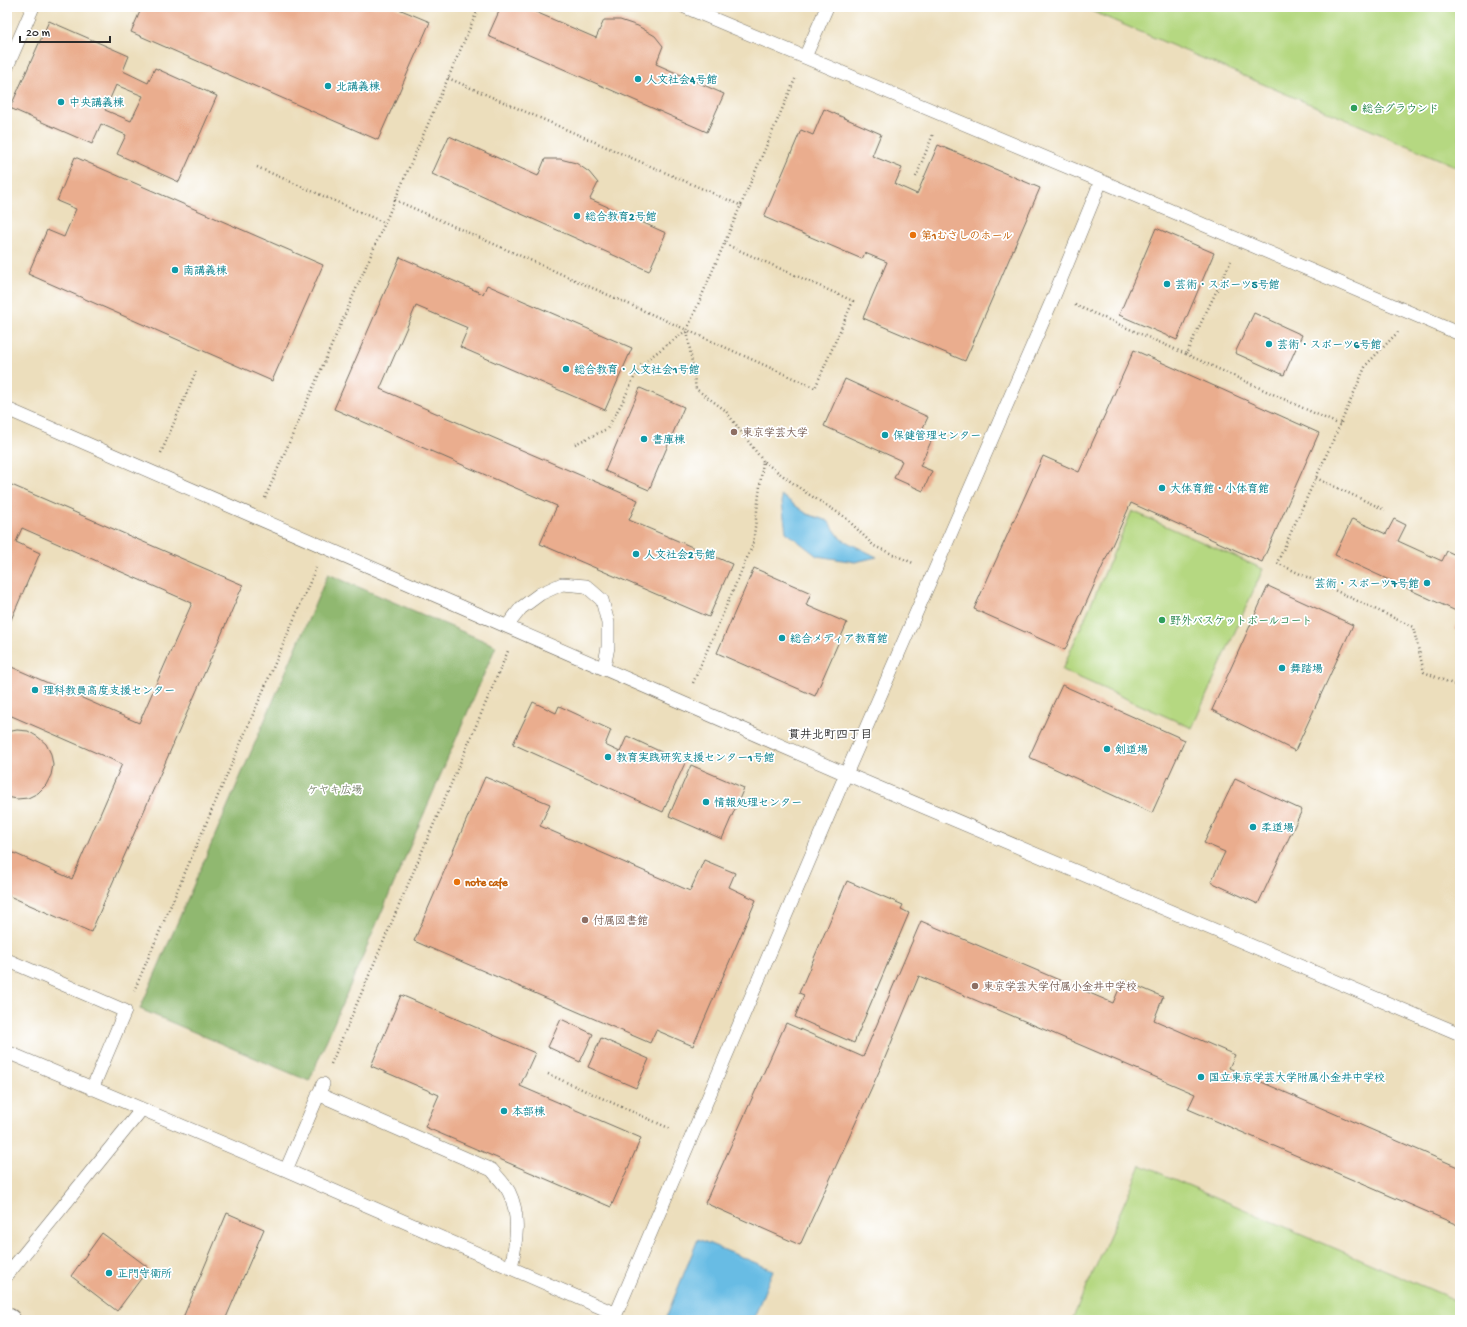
<svg xmlns="http://www.w3.org/2000/svg" width="1467" height="1327" font-family="'Gochi Hand','Klee One',sans-serif">
	<rect width="100%" height="100%" fill="#fff"/>
	<filter id="ink" filterUnits="userSpaceOnUse"><feTurbulence type="fractalNoise" baseFrequency=".025" numOctaves="2"/><feDisplacementMap in="SourceGraphic" scale="8" xChannelSelector="R" yChannelSelector="G"/><feConvolveMatrix kernelMatrix="1 2 1 2 8 2 1 2 1" color-interpolation-filters="sRGB"/></filter>
	<filter id="wash" filterUnits="userSpaceOnUse"><feTurbulence type="fractalNoise" baseFrequency=".012" numOctaves="4" result="noise"/><feDisplacementMap in="SourceGraphic" scale="16" xChannelSelector="R" yChannelSelector="G"/><feGaussianBlur stdDeviation="0.9" result="paint"/><feColorMatrix in="noise" values="0 0 0 0 0 0 0 0 0 0 0 0 0 0 0 0 0 1.4 0 .05"/><feComposite in="paint" operator="in"/></filter>
	<g filter="url(#wash)">
		<rect width="100%" height="100%" fill="#ecdebc"/>
		<path fill="#b5d881" stroke="#708256" d="M 1087,7 L 1460,7 L 1460,168 L 1089,10 Z
			M 1132,511 L 1263,569 L 1192,728 L 1062,670 Z
			M 1141,1165 L 1460,1302 L 1460,1320 L 1072,1320 Z"/>
		<path fill="#90b86f" stroke="#5e724d" d="M 328,574 L 496,646 L 309,1081 L 140,1009 Z"/>
		<path fill="#67bce4" stroke="#497488" d="M 781,495 L 807,514 L 828,521 L 841,539 L 877,557 L 855,562 L 817,556 L 786,532 Z
			M 698,1239 L 773,1270 L 753,1320 L 665,1320 Z"/>
		<g id="blocks">
			<path fill="#eaad8e" fill-rule="evenodd" d="M 142,7 L 394,7 L 430,22 L 378,140 L 131,32 Z
				M 501,7 L 524,7 L 596,38 L 604,20 L 620,20 L 638,26 L 655,36 L 663,46 L 656,64 L 724,94 L 707,132 L 488,36 Z
				M 49,21 L 129,56 L 123,71 L 148,83 L 155,68 L 217,96 L 179,182 L 117,154 L 126,135 L 101,124 L 92,144 L 10,108 ZM 116,85 L 143,96 L 131,121 L 105,110 Z
				M 824,109 L 881,134 L 872,156 L 902,168 L 895,184 L 917,194 L 938,145 L 1040,188 L 965,361 L 863,318 L 887,262 L 865,253 L 862,259 L 764,217 L 801,130 L 813,135 Z
				M 449,136 L 538,176 L 545,159 L 560,159 L 576,163 L 589,172 L 598,183 L 590,199 L 666,233 L 649,271 L 432,174 Z
				M 75,157 L 323,265 L 272,381 L 28,274 L 47,230 L 64,237 L 76,209 L 57,201 Z
				M 1156,228 L 1214,253 L 1177,340 L 1119,315 Z
				M 400,257 L 483,294 L 487,285 L 632,348 L 605,410 L 460,347 L 468,328 L 416,306 L 380,389 L 638,500 L 629,520 L 732,564 L 709,617 L 540,544 L 557,506 L 334,409 Z
				M 1254,313 L 1302,335 L 1284,375 L 1235,353 Z
				M 1134,350 L 1319,433 L 1262,562 L 1131,503 L 1065,650 L 974,609 L 1043,456 L 1079,472 Z
				M 845,379 L 928,417 L 921,432 L 933,437 L 920,466 L 932,471 L 923,491 L 894,478 L 902,461 L 824,426 Z
				M 640,388 L 684,407 L 649,490 L 605,471 Z
				M 7,483 L 243,585 L 91,932 L 7,895 L 7,850 L 72,879 L 122,764 L 7,714 L 7,665 L 139,723 L 192,603 L 22,528 L 16,542 L 40,553 L 7,629 Z
				M 1352,519 L 1386,534 L 1394,519 L 1406,525 L 1398,541 L 1442,561 L 1447,551 L 1460,557 L 1460,604 L 1456,611 L 1335,555 Z
				M 754,568 L 811,593 L 806,605 L 847,623 L 815,696 L 717,653 Z
				M 1268,586 L 1353,625 L 1295,751 L 1212,710 Z
				M 1460,619 L 1460,631 L 1455,629 Z
				M 1062,685 L 1185,740 L 1152,813 L 1029,757 Z
				M 533,702 L 556,713 L 559,706 L 611,730 L 605,745 L 620,752 L 627,736 L 685,763 L 663,812 L 513,744 Z
				M 17,730 L 28,731 L 38,737 L 46,744 L 51,754 L 53,765 L 51,775 L 46,785 L 38,793 L 28,798 L 17,799 L 7,797 L 7,732 Z
				M 691,765 L 744,788 L 722,839 L 669,816 Z
				M 485,777 L 550,804 L 540,826 L 690,891 L 704,860 L 735,873 L 729,887 L 756,900 L 693,1046 L 656,1030 L 650,1043 L 414,941 Z
				M 1235,779 L 1302,810 L 1258,904 L 1211,882 L 1225,852 L 1204,843 Z
				M 847,881 L 903,905 L 901,909 L 909,913 L 854,1043 L 795,1017 L 804,995 L 799,993 Z
				M 921,921 L 1113,1003 L 1123,980 L 1163,997 L 1154,1020 L 1235,1055 L 1229,1068 L 1460,1168 L 1460,1226 L 1188,1109 L 1195,1094 L 919,976 L 882,1065 L 800,1245 L 705,1203 L 786,1023 L 863,1057 Z
				M 401,995 L 535,1053 L 520,1086 L 641,1138 L 611,1207 L 425,1127 L 439,1095 L 371,1066 Z
				M 561,1019 L 593,1034 L 580,1062 L 548,1047 Z
				M 601,1038 L 649,1059 L 636,1088 L 588,1067 Z
				M 227,1213 L 264,1229 L 225,1320 L 182,1320 Z
				M 102,1233 L 149,1268 L 117,1311 L 71,1276 Z"/>
		</g>
	</g>
	<g filter="url(#ink)">
		<use href="#blocks" fill-opacity="0" stroke="#6f6a5e" stroke-width="1"/>
		<g fill="none" stroke-linecap="round" stroke-linejoin="round">
			<defs>
				<path id="lane" d="M 685,7 L 1101,181 L 1460,334
					M 805,57 L 827,7
					M 7,67 L 33,7
					M 7,409 L 846,774 L 1460,1034
					M 507,626 L 521,608 L 540,594 L 562,584 L 586,586 L 602,600 L 608,623 L 608,647 L 604,668
					M 7,960 L 125,1011 L 92,1089
					M 7,1052 L 286,1170 L 616,1314 L 846,774 L 1054,296 L 1101,181
					M 318,1094 L 492,1170 C 497,1177 505,1184 509,1192 C 521,1216 516,1243 511,1268
					M 286,1170 L 323,1084
					M 7,1275 L 142,1109"/>
				<path id="street" d="M 7,1319 L 9,1320"/>
			</defs>
			<use href="#lane" stroke="#6f6a5e" stroke-width="14"/>
			<use href="#street" stroke="#6f6a5e" stroke-width="24"/>
			<path stroke="#6f6a5e" stroke-width="2.5" stroke-dasharray="1 3" stroke-linecap="butt" d="M 448,78 L 742,206
				M 257,167 L 385,223
				M 916,177 L 933,134
				M 395,200 L 687,330
				M 725,244 L 853,301 L 815,388 L 687,330 L 796,77
				M 1075,305 L 1186,354 L 1231,261
				M 1186,354 L 1340,425 L 1366,365 L 1398,332
				M 1340,425 L 1277,563 L 1413,627 L 1424,672 L 1460,687
				M 575,444 L 607,429 L 623,401 L 640,365 L 687,330 L 696,389 L 725,410 L 763,461
				M 161,453 L 197,369
				M 1316,478 L 1385,510
				M 265,498 L 479,7
				M 693,683 L 753,544 L 763,461 L 805,492 L 845,517 L 874,546 L 913,563
				M 134,991 L 316,568
				M 331,1064 L 508,651
				M 548,1074 L 671,1129"/>
			<use href="#lane" stroke="#fff" stroke-width="13"/>
			<use href="#street" stroke="#fff" stroke-width="22"/>
		</g>
	</g>
	<g fill="#0f9aa8" stroke="#fff" stroke-width="1.5">
		<circle cx="638" cy="79" r="4"/>
		<circle cx="328" cy="86" r="4"/>
		<circle cx="61" cy="102" r="4"/>
		<circle cx="577" cy="216" r="4"/>
		<circle cx="175" cy="270" r="4"/>
		<circle cx="1167" cy="284" r="4"/>
		<circle cx="1269" cy="344" r="4"/>
		<circle cx="566" cy="369" r="4"/>
		<circle cx="885" cy="435" r="4"/>
		<circle cx="644" cy="439" r="4"/>
		<circle cx="1162" cy="488" r="4"/>
		<circle cx="636" cy="554" r="4"/>
		<circle cx="1427" cy="583" r="4"/>
		<circle cx="782" cy="638" r="4"/>
		<circle cx="1282" cy="668" r="4"/>
		<circle cx="35" cy="690" r="4"/>
		<circle cx="1107" cy="749" r="4"/>
		<circle cx="608" cy="757" r="4"/>
		<circle cx="706" cy="802" r="4"/>
		<circle cx="1253" cy="827" r="4"/>
		<circle cx="1201" cy="1077" r="4"/>
		<circle cx="504" cy="1111" r="4"/>
		<circle cx="109" cy="1273" r="4"/>
	</g>
	<g fill="#2e9e5b" stroke="#fff" stroke-width="1.5">
		<circle cx="1354" cy="108" r="4"/>
		<circle cx="1162" cy="620" r="4"/>
	</g>
	<g fill="#e8710a" stroke="#fff" stroke-width="1.5">
		<circle cx="913" cy="235" r="4"/>
		<circle cx="457" cy="882" r="4"/>
	</g>
	<g fill="#8d6e63" stroke="#fff" stroke-width="1.5">
		<circle cx="734" cy="432" r="4"/>
		<circle cx="585" cy="920" r="4"/>
		<circle cx="975" cy="986" r="4"/>
	</g>
	<g text-anchor="middle" stroke-width="3.5" stroke-linejoin="round" paint-order="stroke">
		<g font-size="11" font-weight="bold" fill="#0d838f" stroke="#fff" text-anchor="start">
			<text x="646" y="83">人文社会4号館</text>
			<text x="336" y="90">北講義棟</text>
			<text x="69" y="106">中央講義棟</text>
			<text x="585" y="220">総合教育2号館</text>
			<text x="183" y="274">南講義棟</text>
			<text x="1175" y="288">芸術・スポーツ5号館</text>
			<text x="1277" y="348">芸術・スポーツ6号館</text>
			<text x="574" y="373">総合教育・人文社会1号館</text>
			<text x="893" y="439">保健管理センター</text>
			<text x="652" y="443">書庫棟</text>
			<text x="1170" y="492">大体育館・小体育館</text>
			<text x="644" y="558">人文社会2号館</text>
			<text x="1419" y="587" text-anchor="end">芸術・スポーツ7号館</text>
			<text x="790" y="642">総合メディア教育館</text>
			<text x="1290" y="672">舞踏場</text>
			<text x="43" y="694">理科教員高度支援センター</text>
			<text x="1115" y="753">剣道場</text>
			<text x="616" y="761">教育実践研究支援センター1号館</text>
			<text x="714" y="806">情報処理センター</text>
			<text x="1261" y="831">柔道場</text>
			<text x="1209" y="1081">国立東京学芸大学附属小金井中学校</text>
			<text x="512" y="1115">本部棟</text>
			<text x="117" y="1277">正門守衛所</text>
		</g>
		<g font-size="11" font-weight="bold" fill="#27864d" stroke="#fff" text-anchor="start">
			<text x="1362" y="112">総合グラウンド</text>
			<text x="1170" y="624">野外バスケットボールコート</text>
		</g>
		<g font-size="11" font-weight="bold" fill="#c56008" stroke="#fff" text-anchor="start">
			<text x="921" y="239">第1むさしのホール</text>
			<text x="465" y="886">note cafe</text>
		</g>
		<g font-size="11" font-weight="bold" fill="#785e54" stroke="#fff" text-anchor="start">
			<text x="742" y="436">東京学芸大学</text>
			<text x="593" y="924">付属図書館</text>
			<text x="983" y="990">東京学芸大学付属小金井中学校</text>
		</g>
		<g font-size="11" fill="#545f45" stroke="#fff">
			<text x="335" y="793">ケヤキ広場</text>
		</g>
		<g font-size="12" font-weight="bold" fill="#2b2b2b" stroke="#fff">
			<text x="830" y="738">貫井北町四丁目</text>
		</g>
	</g>
	<rect width="1467" height="1327" fill="none" stroke="#fff" stroke-width="24"/>
	<path d="M20 36v6h90v-6" fill="none" stroke="#2b2b2b" stroke-width="2"/>
	<text x="26" y="36" font-size="12" fill="#2b2b2b" stroke="#ffffff" stroke-width="3" paint-order="stroke">20 m</text>
</svg>
